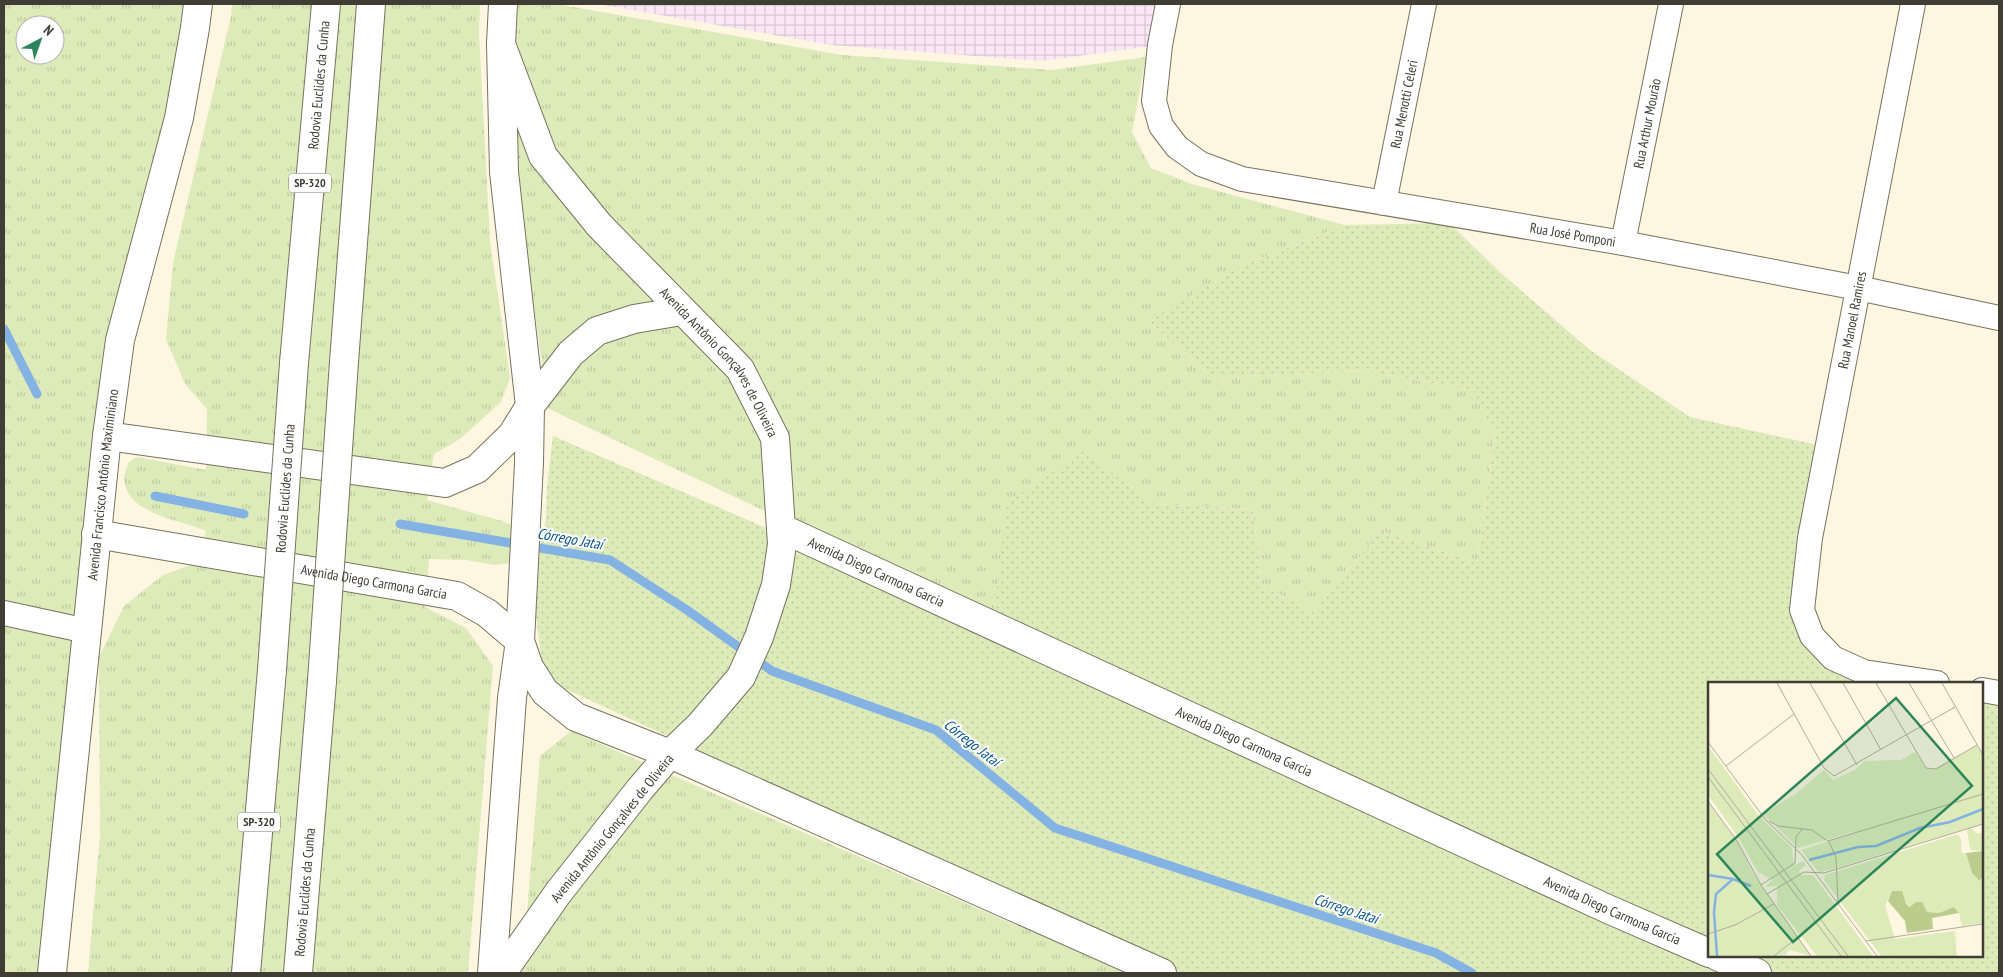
<svg xmlns="http://www.w3.org/2000/svg" width="2003" height="977" font-family="'PT Sans Narrow',sans-serif">
	<defs>
		<pattern id="industrial-grid" width="8" height="8" patternUnits="userSpaceOnUse" patternTransform="scale(1.25)"><rect width="8" height="8" fill="#fae6f5"/><path d="M0 4h8M4 0v8" fill="none" stroke="#d7c6d3"/></pattern>
		<pattern id="grass-tufts" width="24" height="20" patternUnits="userSpaceOnUse" patternTransform="scale(1.25)"><rect width="24" height="20" fill="#ddebba"/><path d="M3 7l-1-3M5 7V3M7 7l1-3M15 17l-1-3M17 17v-4M19 17l1-3" fill="none" stroke="#bfcaa0"/></pattern>
		<pattern id="park-dots" width="8" height="8" patternUnits="userSpaceOnUse" patternTransform="scale(1.25)"><rect width="8" height="8" fill="#ddebba"/><path d="M2 2h.1M6 6h.1" fill="none" stroke="#bfcaa0" stroke-width="1.8" stroke-linecap="round"/></pattern>
	</defs>
	<rect width="100%" height="100%" fill="#fef6e0"/>
	<path fill="url(#industrial-grid)" d="M 598,4 L 1168,4 L 1160,45 L 1041,61 L 831,45 Z"/>
	<path fill="url(#grass-tufts)" fill-rule="evenodd" d="M 4,4 L 198,4 L 120,340 L 52,973 L 4,973 ZM 25,25 L 55,25 L 55,55 L 25,55 Z
		M 232,4 L 480,4 L 479,33 L 490,241 L 510,378 L 501,402 L 460,439 L 434,454 L 427,500 L 502,521 L 514,526 L 518,536 L 509,563 L 495,565 L 466,560 L 429,559 L 425,607 L 466,628 L 493,666 L 468,973 L 88,973 L 100,835 L 99,657 L 124,606 L 163,575 L 196,563 L 206,531 C 179,519 127,515 124,479 C 124,474 127,468 128,463 L 137,457 L 206,470 L 207,409 L 185,384 L 166,339 L 173,263 L 231,16 Z
		M 515,4 L 557,4 L 842,55 L 1052,70 L 1146,57 L 1132,132 L 1151,168 L 1192,184 L 1345,225 L 1241,266 L 1149,322 L 1213,377 L 1366,371 L 1472,390 L 1495,435 L 1477,563 L 1381,531 L 1314,612 L 1262,585 L 1253,509 L 1154,504 L 1084,451 L 993,619 L 549,409 L 515,181 Z
		M 571,731 L 1126,973 L 522,973 L 540,756 Z"/>
	<path fill="url(#park-dots)" d="M 1449,223 L 1502,274 L 1590,350 L 1690,417 L 1827,447 L 1802,610 L 1833,658 L 1937,683 L 1709,683 L 1709,956 L 1982,956 L 1982,690 L 1999,693 L 1999,973 L 1180,973 L 544,679 L 534,602 L 533,582 L 546,519 L 547,486 L 553,436 L 996,627 L 993,619 L 1007,503 L 1084,451 L 1154,504 L 1253,509 L 1262,585 L 1314,612 L 1381,531 L 1477,563 L 1495,435 L 1472,390 L 1366,371 L 1213,377 L 1148,321 L 1241,266 L 1345,225 Z"/>
	<g fill="none" stroke-linecap="round" stroke-linejoin="round">
		<path stroke="#84b3e3" stroke-width="9" d="M 4,329 L 37,394
			M 155,496 L 244,514
			M 400,524 L 610,560 L 687,610 L 772,671 L 936,730 L 1055,828 L 1436,953 L 1472,973"/>
		<defs>
			<g id="street">
				<path id="s1" d="M 1168,4 L 1160,45 L 1154,101 L 1161,126 L 1177,147 L 1201,164 L 1242,179 L 1623,243 L 1858,288 L 1999,318"/>
				<path d="M 1913,4 L 1810,538 L 1802,610 L 1812,636 L 1833,658 L 1864,672 L 1937,683"/>
				<path id="s2" d="M 1384,203 L 1424,4"/>
				<path id="s3" d="M 1623,243 L 1671,4"/>
				<path d="M 4,613 L 87,631"/>
				<path d="M 1982,690 L 1999,693"/>
			</g>
			<g id="secondary">
				<path id="s4" d="M 501,44 L 543,156 L 599,225 L 740,369 L 775,438 L 782,544 L 776,585 L 759,637 L 741,677 L 700,725 L 670,754 L 640,789 L 558,893 L 502,973"/>
				<path d="M 107,436 L 445,483 L 477,469 L 512,435 L 530,406 L 571,353 L 597,331 L 634,319 L 682,311"/>
				<path id="s5" d="M 781,528 L 1610,910 L 1709,953"/>
				<path id="s6" d="M 96,534 L 457,596 L 487,613 L 520,641 L 529,667 L 545,692 L 576,717 L 670,754 L 1162,973"/>
				<path d="M 1717,956 L 1757,973"/>
				<path id="s7" d="M 52,973 L 107,436 L 120,340 L 179,118 L 195,28 L 198,4"/>
				<path d="M 492,973 L 512,698 L 520,641 L 529,463 L 530,406 L 504,172 L 501,44 L 503,4"/>
			</g>
			<g id="highway">
				<path d="M 344,362 L 371,4"/>
				<path id="s8" d="M 294,363 L 326,4"/>
				<path d="M 246,973 L 272,670"/>
				<path id="s9" d="M 298,973 L 322,681"/>
			</g>
		</defs>
		<use href="#street" stroke="#78725e" stroke-width="26"/>
		<use href="#secondary" stroke="#78725e" stroke-width="30"/>
		<use href="#highway" stroke="#78725e" stroke-width="30"/>
		<use href="#street" stroke="#fff" stroke-width="24"/>
		<use href="#secondary" stroke="#fff" stroke-width="28"/>
		<use href="#highway" stroke="#fff" stroke-width="28"/>
		<defs>
			<g id="highway-bridge">
				<path id="s10" d="M 272,670 L 294,363"/>
				<path d="M 322,681 L 344,362"/>
			</g>
		</defs>
		<use href="#highway-bridge" stroke="#78725e" stroke-width="30" stroke-linecap="butt"/>
		<use href="#highway-bridge" stroke="#fff" stroke-width="28"/>
	</g>
	<g text-anchor="middle" stroke-width="4" stroke-linejoin="round" paint-order="stroke">
		<g fill="#fff" stroke="#797771" stroke-width="1">
			<rect x="289" y="173.5" width="42" height="19" rx="4"/>
			<rect x="238" y="812.5" width="42" height="19" rx="4"/>
		</g>
		<g font-size="12" font-weight="bold" fill="#403d34">
			<text x="310" y="187">SP-320</text>
			<text x="259" y="826">SP-320</text>
		</g>
		<g font-size="14" fill="#403d34" stroke="#fff">
			<text dy="5" stroke="none"><textPath href="#s8" startOffset="279">Rodovia Euclides da Cunha</textPath></text>
			<text dy="5" stroke="none"><textPath href="#s2" startOffset="101">Rua Menotti Celeri</textPath></text>
			<text dy="5" stroke="none"><textPath href="#s3" startOffset="122">Rua Arthur Mourão</textPath></text>
			<text dy="5" stroke="none"><textPath href="#s1" startOffset="559">Rua José Pomponi</textPath></text>
			<text transform="translate(1852 320) rotate(-79)" y="5">Rua Manoel Ramires</text>
			<text dy="5" stroke="none"><textPath href="#s4" startOffset="392">Avenida Antônio Gonçalves de Oliveira</textPath></text>
			<text dy="5" stroke="none"><textPath href="#s7" startOffset="491">Avenida Francisco Antônio Maximiniano</textPath></text>
			<text dy="5" stroke="none"><textPath href="#s10" startOffset="182">Rodovia Euclides da Cunha</textPath></text>
			<text dy="5" stroke="none"><textPath href="#s5" startOffset="105">Avenida Diego Carmona Garcia</textPath></text>
			<text dy="5" stroke="none"><textPath href="#s6" startOffset="282">Avenida Diego Carmona Garcia</textPath></text>
			<text dy="5" stroke="none"><textPath href="#s5" startOffset="510">Avenida Diego Carmona Garcia</textPath></text>
			<text transform="translate(612 828) rotate(-51)" y="5">Avenida Antônio Gonçalves de Oliveira</text>
			<text dy="5" stroke="none"><textPath href="#s9" startOffset="81">Rodovia Euclides da Cunha</textPath></text>
			<text dy="5" stroke="none"><textPath href="#s5" startOffset="915">Avenida Diego Carmona Garcia</textPath></text>
		</g>
		<g font-size="15" font-style="italic" fill="#06528b" stroke="#fff">
			<text transform="translate(570 539) rotate(10)" y="5">Córrego Jataí</text>
			<text transform="translate(972 743) rotate(38)" y="5">Córrego Jataí</text>
			<text transform="translate(1346 909) rotate(18)" y="5">Córrego Jataí</text>
		</g>
	</g>
	<g transform="translate(1708 682)">
		<rect width="275" height="275" fill="#fef6e0"/>
		<path d="M 0,64 L 51,134 L 84,166 L 86,183 L 96,179 L 98,183 L 91,189 L 94,193 L 105,193 L 165,274 L 109,274 L 69,223 L 69,204 L 57,205 L 64,198 L 50,190 L 31,156 L 0,113 ZM 116,88 L 125,98 L 147,88 L 137,111 L 147,111 L 171,92 L 177,95 L 185,108 L 174,125 L 168,126 L 146,150 L 90,166 L 55,132 L 89,111 ZM 0,119 L 29,159 L 46,193 L 103,274 L 81,268 L 78,274 L 0,274 ZM 263,146 L 268,151 L 275,151 L 275,169 L 262,168 L 259,147 ZM 250,152 L 253,157 L 254,171 L 258,171 L 264,191 L 275,200 L 275,241 L 254,244 L 251,231 L 246,225 L 231,231 L 219,230 L 217,226 L 203,225 L 184,209 L 177,224 L 187,257 L 247,249 L 249,274 L 173,274 L 116,198 L 117,193 Z" fill="#ddebba"/>
		<path d="M 275,169 L 275,194 L 272,199 L 264,191 L 258,171 ZM 184,209 L 194,209 L 198,222 L 202,225 L 208,220 L 214,220 L 219,230 L 231,231 L 246,225 L 251,231 L 224,236 L 225,247 L 199,251 L 197,239 L 180,219 Z" fill="#bbcc8d"/>
		<path d="M 269,63 L 275,73 L 275,142 L 111,191 L 93,168 L 146,151 L 138,139 L 141,128 L 152,127 L 161,120 L 168,126 L 174,125 L 174,112 L 185,107 L 171,93 L 147,112 L 137,112 L 147,88 L 156,79 L 193,78 L 207,70 L 218,86 L 224,88 Z" fill="#ddebba"/>
		<path fill="none" stroke="#84b3e3" stroke-width="2.5" d="M 101,178 L 150,165 L 168,164 L 212,146 L 242,140 L 275,127M 0,193 L 25,197 L 43,204M 9,274 L 6,230 L 8,212 L 25,197"/>
		<path fill="none" stroke="#b2ac9b" stroke-width="1" d="M 69,1 L 116,86 L 126,94 L 247,25M 102,1 L 149,83M 135,1 L 173,68M 168,1 L 218,86 L 228,87 L 269,63M 201,1 L 246,76M 234,1 L 275,73M 0,60 L 57,137 L 93,172 L 169,274M 18,84 L 86,32M 0,87 L 140,274M 0,95 L 133,274M 0,119 L 29,159 L 53,203 L 103,274M 61,139 L 70,144 L 104,148 L 121,160 L 128,175 L 130,222M 120,159 L 275,112M 53,203 L 87,181 L 88,155 L 94,147M 59,212 L 96,190 L 116,191 L 275,142M 0,252 L 27,243 L 66,222M 158,259 L 275,242M 66,274 L 90,255"/>
		<path fill="#2d865b" fill-opacity="0.15" stroke="#2d865b" stroke-width="2.5" d="M 188,16 L 264,104 L 85,260 L 9,172 Z"/>
		<rect width="275" height="275" fill="none" stroke="#403d34" stroke-width="2.5"/>
	</g>
	<rect width="2003" height="977" fill="none" stroke="#403d34" stroke-width="10"/>
	<g transform="translate(40 40) rotate(41)"><circle r="24" fill="#ffffff" stroke="#b3b1ae"/>
	<path d="M0-4L9 19L0 12L-9 19Z" fill="#2d865b"/>
	<text y="-8" font-size="14" font-weight="bold" text-anchor="middle" fill="#403d34">N</text>
	</g>
</svg>
